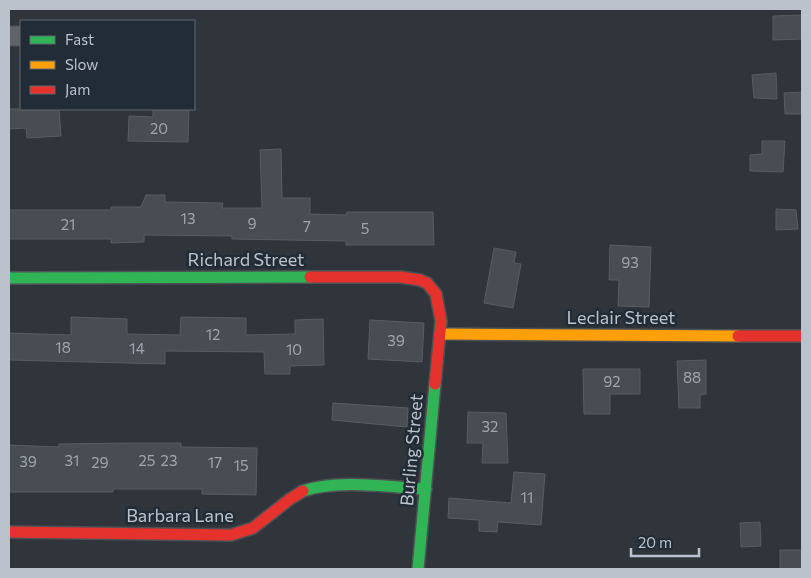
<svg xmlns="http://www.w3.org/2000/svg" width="811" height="578" font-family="Commissioner,sans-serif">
	<rect width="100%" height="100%" fill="#2f353b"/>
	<path fill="#484d53" stroke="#585c63" d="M 802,15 L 802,39 L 773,40 L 773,16 Z
		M 776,73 L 777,99 L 754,98 L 752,75 Z
		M 802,92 L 802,114 L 785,114 L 784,93 Z
		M 9,109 L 59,109 L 61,136 L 27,138 L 26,128 L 9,129 Z
		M 153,109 L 189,109 L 188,142 L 128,141 L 129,116 L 153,117 Z
		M 762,141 L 785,141 L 783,172 L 750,171 L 750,155 L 762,154 Z
		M 281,149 L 282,198 L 310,198 L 310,214 L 346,215 L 347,212 L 433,212 L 434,245 L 346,245 L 346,241 L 232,239 L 232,236 L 144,235 L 144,242 L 111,243 L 111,239 L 9,239 L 9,210 L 111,210 L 111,207 L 141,207 L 146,195 L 165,195 L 165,202 L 223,203 L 222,208 L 262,208 L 260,150 Z
		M 776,209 L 796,210 L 798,229 L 776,230 Z
		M 610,245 L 651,247 L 649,307 L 618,306 L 619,280 L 609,280 Z
		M 494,248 L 516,252 L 514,263 L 521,264 L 513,308 L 484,303 Z
		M 71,317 L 127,319 L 127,334 L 180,335 L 181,317 L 246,318 L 246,335 L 295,334 L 295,320 L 323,319 L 324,365 L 290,366 L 290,374 L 265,374 L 264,352 L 165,351 L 165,364 L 9,360 L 9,333 L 71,335 Z
		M 370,320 L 424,323 L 422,362 L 368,359 Z
		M 706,360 L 706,394 L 700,395 L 700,408 L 679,408 L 677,361 Z
		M 583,369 L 640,369 L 640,394 L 610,394 L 610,414 L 584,414 Z
		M 333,403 L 408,408 L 407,427 L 332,420 Z
		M 468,412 L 506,413 L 508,463 L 482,463 L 483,443 L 467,443 Z
		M 131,443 L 181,443 L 181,447 L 257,448 L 256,495 L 202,494 L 202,489 L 113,489 L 113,492 L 9,492 L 9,445 L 59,447 L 59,444 Z
		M 514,472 L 545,474 L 541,525 L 498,522 L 497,532 L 479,531 L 479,520 L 448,518 L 449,498 L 511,503 Z
		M 760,522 L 761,546 L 741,547 L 740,523 Z
		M 780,550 L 802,550 L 802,569 L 780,569 Z"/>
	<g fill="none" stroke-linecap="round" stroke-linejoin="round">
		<defs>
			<path id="street" d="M 9,36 L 21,36"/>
			<path id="fast" d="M 9,278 L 310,277
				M 303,491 C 339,479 388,487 426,489
				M 418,569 L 435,384"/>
			<path id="slow" d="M 440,334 L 738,336"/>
			<path id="jam" d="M 310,277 L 400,277 L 420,280 L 427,283 L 436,294 L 441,321 L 435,384
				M 738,336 L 802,336
				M 9,532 L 231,535 L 253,528 L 290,499 L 303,491"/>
		</defs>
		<use href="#street" stroke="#4d5156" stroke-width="21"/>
		<use href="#fast" stroke="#4d5156" stroke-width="14"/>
		<use href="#slow" stroke="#4d5156" stroke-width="14"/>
		<use href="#jam" stroke="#4d5156" stroke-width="14"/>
		<use href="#street" stroke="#60646a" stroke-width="19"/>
		<use href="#fast" stroke="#30b455" stroke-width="11"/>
		<use href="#slow" stroke="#ff9f0a" stroke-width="11"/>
		<use href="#jam" stroke="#e5322d" stroke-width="11"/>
	</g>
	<g text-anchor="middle" stroke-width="5" stroke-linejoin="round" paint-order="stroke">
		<g font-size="15" fill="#9ea5ad">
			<text x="159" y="134">20</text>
			<text x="188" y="224">13</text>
			<text x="252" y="229">9</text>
			<text x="68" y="230">21</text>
			<text x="307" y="232">7</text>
			<text x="365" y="234">5</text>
			<text x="630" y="268">93</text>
			<text x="213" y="340">12</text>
			<text x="396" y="346">39</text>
			<text x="63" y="353">18</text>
			<text x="137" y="354">14</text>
			<text x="294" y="355">10</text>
			<text x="692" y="383">88</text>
			<text x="612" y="387">92</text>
			<text x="490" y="432">32</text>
			<text x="72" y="466">31</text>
			<text x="147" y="466">25</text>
			<text x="169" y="466">23</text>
			<text x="28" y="467">39</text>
			<text x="100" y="468">29</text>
			<text x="215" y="468">17</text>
			<text x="241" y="471">15</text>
			<text x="527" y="503">11</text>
		</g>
		<g font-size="18" fill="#bbc2cb" stroke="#222c36">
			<text x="246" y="266">Richard Street</text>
			<text x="621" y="324">Leclair Street</text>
			<text transform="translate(412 450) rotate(-85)" y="6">Burling Street</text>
			<text x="180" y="522">Barbara Lane</text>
		</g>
	</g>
	<rect width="811" height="578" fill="none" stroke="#bbc2cb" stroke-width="20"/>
	<rect x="20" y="20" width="175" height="90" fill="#222c36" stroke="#5f6872"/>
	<rect x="30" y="36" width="25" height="8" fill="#30b455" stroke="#5f6872"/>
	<text x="65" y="45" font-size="15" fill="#bbc2cb">Fast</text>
	<rect x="30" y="61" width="25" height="8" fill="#ff9f0a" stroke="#5f6872"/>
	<text x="65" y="70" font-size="15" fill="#bbc2cb">Slow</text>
	<rect x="30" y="86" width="25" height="8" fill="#e5322d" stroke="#5f6872"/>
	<text x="65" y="95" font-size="15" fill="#bbc2cb">Jam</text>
	<path d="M631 548v8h68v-8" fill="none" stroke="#bbc2cb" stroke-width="2.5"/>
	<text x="638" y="548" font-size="15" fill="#bbc2cb" stroke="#222c36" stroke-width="4" paint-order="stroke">20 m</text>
</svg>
